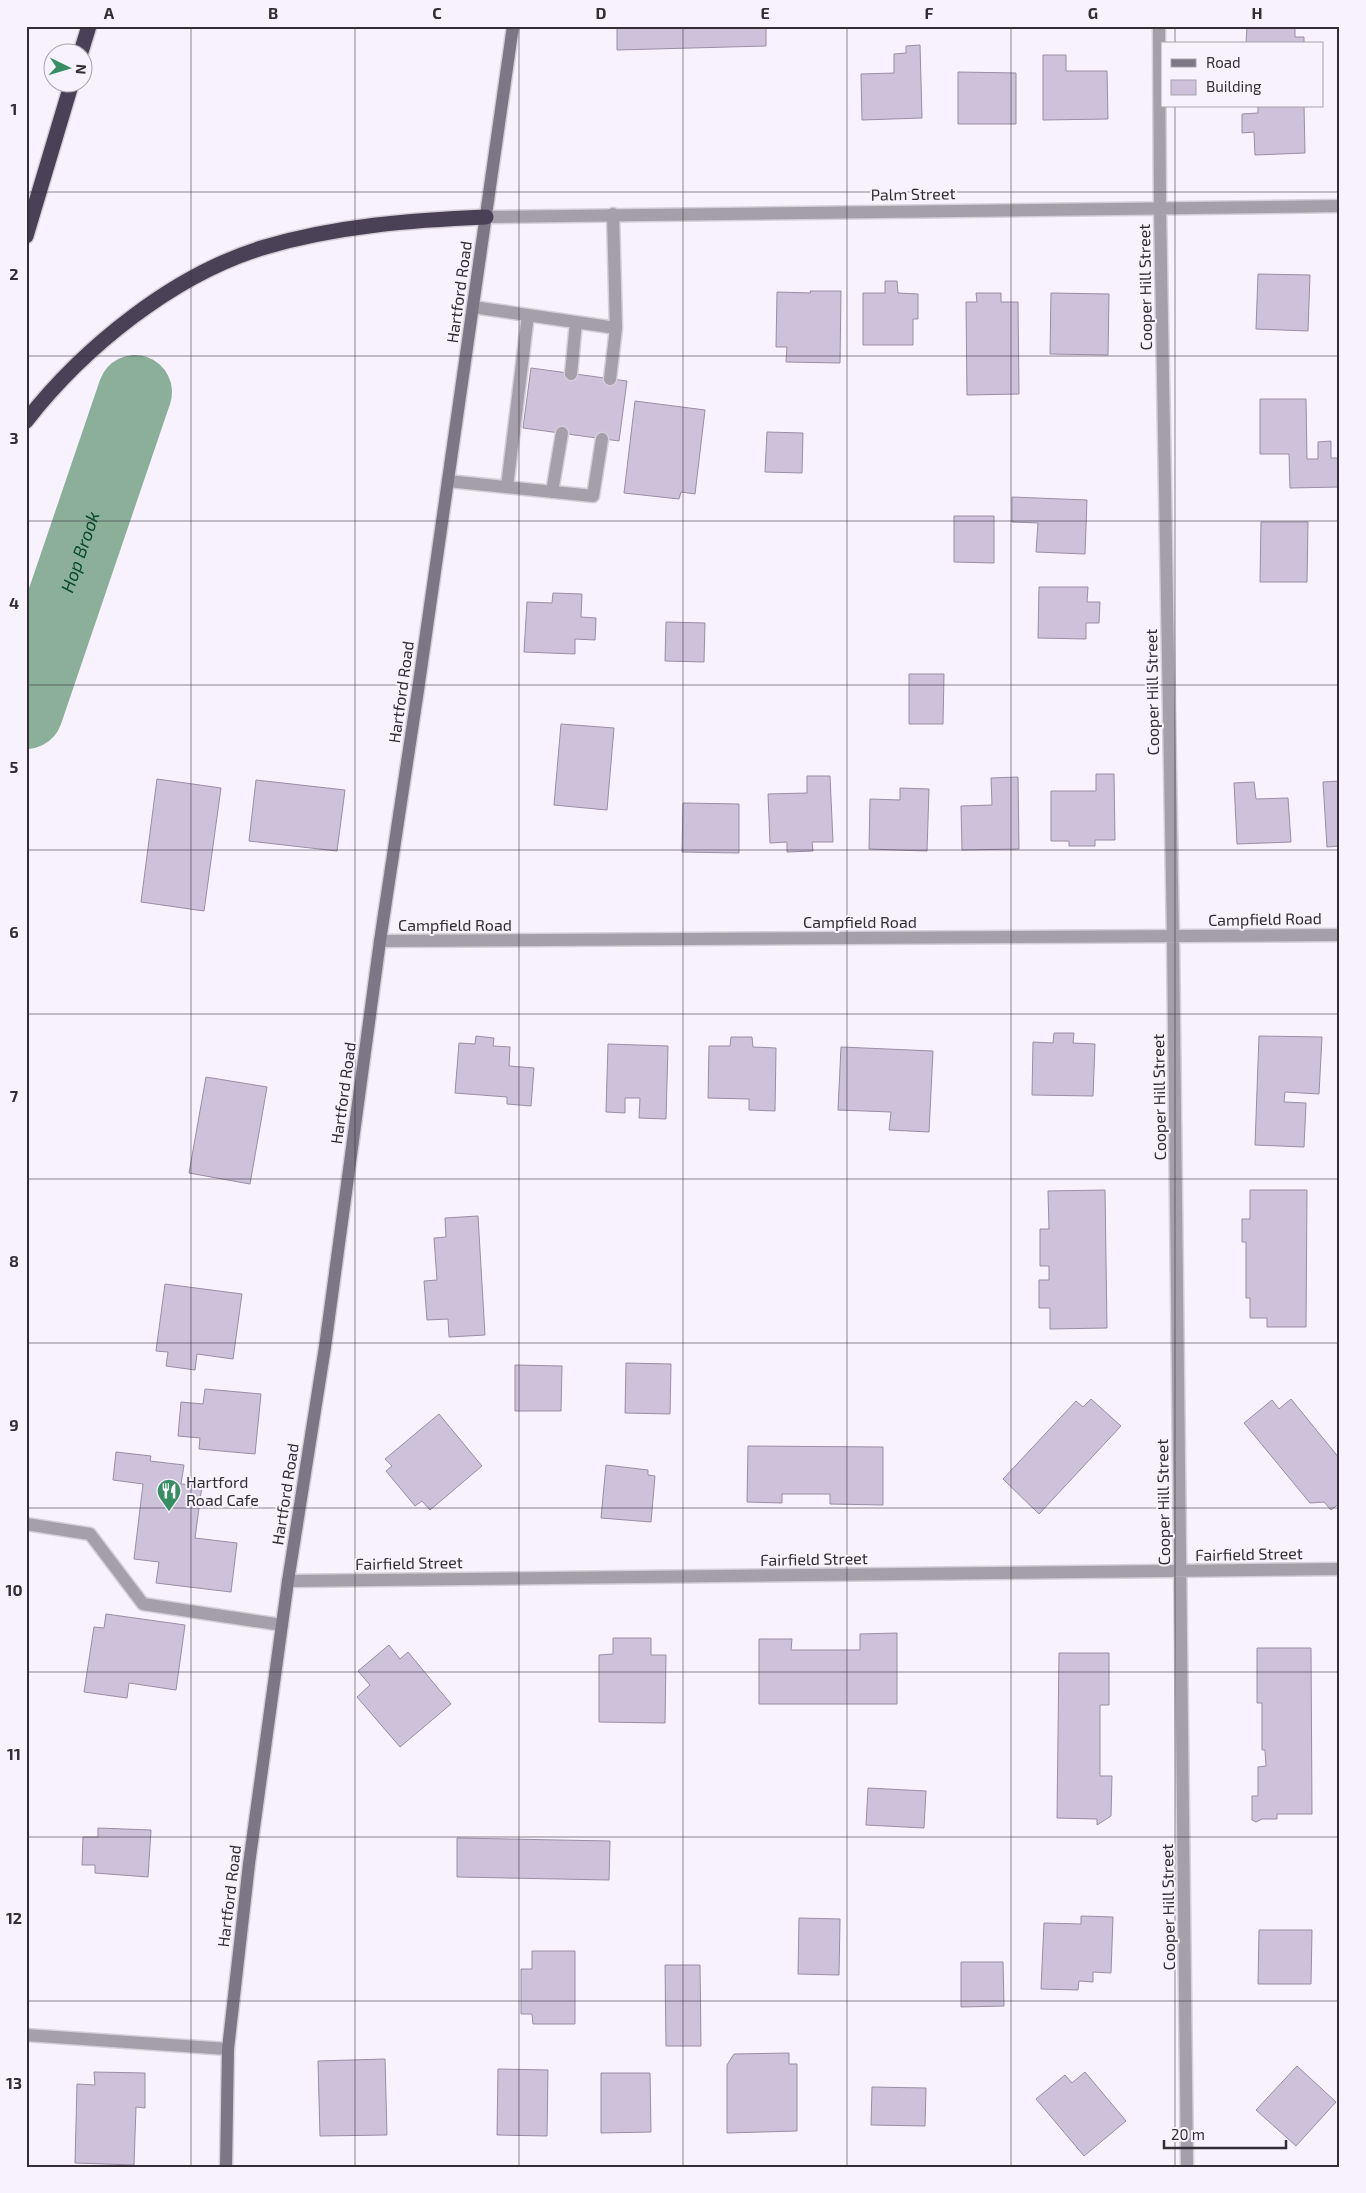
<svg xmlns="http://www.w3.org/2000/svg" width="1366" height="2193" font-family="'Exo 2',sans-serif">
	<rect width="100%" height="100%" fill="#f7f2fd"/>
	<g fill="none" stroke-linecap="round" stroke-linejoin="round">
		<path stroke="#8caf9a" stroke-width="74" id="s1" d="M 26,712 L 135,392"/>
	</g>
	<path fill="#cdc2da" stroke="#998ea5" d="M 617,26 L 766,26 L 766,46 L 617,50 Z
		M 1247,26 L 1295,26 L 1295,37 L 1304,37 L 1304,44 L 1246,44 Z
		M 920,45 L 922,118 L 862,120 L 861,74 L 894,73 L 894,54 L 906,53 L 906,46 Z
		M 1043,55 L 1066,55 L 1066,71 L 1107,71 L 1108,119 L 1043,120 Z
		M 958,72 L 1016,73 L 1016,124 L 958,124 Z
		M 1258,106 L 1304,106 L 1305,153 L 1255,155 L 1254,132 L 1242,133 L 1242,114 L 1258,113 Z
		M 1258,274 L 1310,275 L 1308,331 L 1256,329 Z
		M 885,281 L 897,281 L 898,293 L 918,294 L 918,319 L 913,319 L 913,345 L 863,345 L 863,293 L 885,293 Z
		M 810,291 L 841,291 L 840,363 L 786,362 L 787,347 L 776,347 L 777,292 L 811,293 Z
		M 976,293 L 1001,293 L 1001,302 L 1018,302 L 1019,394 L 967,395 L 966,302 L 977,302 Z
		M 1051,293 L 1109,294 L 1108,355 L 1050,354 Z
		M 531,368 L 627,381 L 619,441 L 523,428 Z
		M 1260,399 L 1306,399 L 1307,459 L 1318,459 L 1318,442 L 1331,441 L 1331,458 L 1340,458 L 1340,487 L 1290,488 L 1289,454 L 1260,454 Z
		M 635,401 L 705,410 L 695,494 L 681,492 L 679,499 L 624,493 Z
		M 767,432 L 803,433 L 802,473 L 765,472 Z
		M 1012,497 L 1087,500 L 1085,554 L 1036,552 L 1038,523 L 1012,522 Z
		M 954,516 L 994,516 L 994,563 L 954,562 Z
		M 1261,522 L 1308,522 L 1307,582 L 1260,582 Z
		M 1039,587 L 1088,587 L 1087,602 L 1100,602 L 1099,623 L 1086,623 L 1086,639 L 1038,638 Z
		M 553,593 L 582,594 L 581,617 L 596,618 L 595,640 L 575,639 L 575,654 L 524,652 L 527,602 L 552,603 Z
		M 666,622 L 705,623 L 704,662 L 665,661 Z
		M 909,674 L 944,674 L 943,724 L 909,724 Z
		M 561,724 L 614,728 L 607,810 L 554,805 Z
		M 1096,774 L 1114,774 L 1115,840 L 1095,840 L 1095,846 L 1069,846 L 1069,841 L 1051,841 L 1051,791 L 1096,791 Z
		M 807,776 L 830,776 L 833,842 L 812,842 L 813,851 L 787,852 L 787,842 L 770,843 L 768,794 L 807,793 Z
		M 1018,777 L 1019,849 L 962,850 L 961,806 L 992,805 L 991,778 Z
		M 157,779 L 221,788 L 204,911 L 141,902 Z
		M 256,780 L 345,790 L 337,851 L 249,841 Z
		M 1340,781 L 1340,846 L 1327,847 L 1323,782 Z
		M 1254,782 L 1256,799 L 1288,798 L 1291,842 L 1237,844 L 1234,783 Z
		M 900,788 L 929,789 L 927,851 L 869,849 L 870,799 L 900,800 Z
		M 683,803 L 739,804 L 739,853 L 682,852 Z
		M 1054,1033 L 1074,1033 L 1073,1043 L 1095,1044 L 1093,1096 L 1032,1095 L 1033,1042 L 1053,1043 Z
		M 476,1036 L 494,1038 L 493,1046 L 510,1047 L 509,1066 L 534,1068 L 531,1106 L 507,1104 L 507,1097 L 455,1093 L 459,1043 L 475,1044 Z
		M 1259,1036 L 1322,1037 L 1319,1094 L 1285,1092 L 1284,1102 L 1306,1103 L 1304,1147 L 1255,1145 Z
		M 731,1037 L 752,1037 L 753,1047 L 776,1048 L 775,1111 L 749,1110 L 749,1099 L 708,1098 L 709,1046 L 730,1046 Z
		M 608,1044 L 668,1046 L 666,1119 L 639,1118 L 640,1098 L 625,1098 L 625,1113 L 606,1112 Z
		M 841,1047 L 933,1051 L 929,1132 L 889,1130 L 891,1112 L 838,1110 Z
		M 206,1077 L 267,1087 L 250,1184 L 189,1173 Z
		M 1105,1190 L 1107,1328 L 1050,1329 L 1050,1308 L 1039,1308 L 1039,1280 L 1049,1280 L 1049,1266 L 1040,1266 L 1040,1229 L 1049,1229 L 1048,1191 Z
		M 1250,1190 L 1307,1190 L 1306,1327 L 1267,1327 L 1267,1318 L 1250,1318 L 1250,1298 L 1246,1298 L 1246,1242 L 1242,1242 L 1242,1219 L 1250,1219 Z
		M 478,1216 L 485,1335 L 449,1337 L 448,1319 L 427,1320 L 424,1281 L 437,1280 L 434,1238 L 446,1237 L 445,1218 Z
		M 165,1284 L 242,1294 L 233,1359 L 197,1354 L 195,1370 L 166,1366 L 168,1352 L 156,1351 Z
		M 626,1363 L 671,1364 L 670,1414 L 625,1413 Z
		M 515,1365 L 562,1366 L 561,1411 L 515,1411 Z
		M 205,1389 L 261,1394 L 255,1454 L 199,1449 L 200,1438 L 178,1436 L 181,1402 L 203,1404 Z
		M 1091,1399 L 1121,1426 L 1039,1514 L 1003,1479 L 1076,1401 L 1083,1407 Z
		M 1291,1399 L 1340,1459 L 1340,1503 L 1331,1510 L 1324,1502 L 1310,1503 L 1244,1423 L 1272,1400 L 1279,1409 Z
		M 439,1414 L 482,1466 L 430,1510 L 422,1501 L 415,1506 L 386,1471 L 392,1466 L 385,1459 Z
		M 748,1446 L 883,1447 L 883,1505 L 830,1504 L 830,1494 L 782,1494 L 782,1503 L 747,1502 Z
		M 116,1452 L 151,1456 L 150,1461 L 184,1465 L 181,1484 L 202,1486 L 195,1538 L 237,1543 L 231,1592 L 156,1583 L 159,1562 L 134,1559 L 143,1484 L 113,1480 Z
		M 606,1465 L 648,1470 L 648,1475 L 655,1476 L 651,1522 L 601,1518 Z
		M 106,1614 L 185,1625 L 176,1690 L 129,1683 L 127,1698 L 84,1692 L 94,1627 L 104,1628 Z
		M 897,1633 L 897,1704 L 759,1704 L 759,1639 L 792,1639 L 791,1650 L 860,1650 L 860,1634 Z
		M 613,1638 L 651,1638 L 651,1655 L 666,1655 L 665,1723 L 599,1722 L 599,1655 L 613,1654 Z
		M 389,1645 L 400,1659 L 408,1652 L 451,1704 L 400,1747 L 357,1697 L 370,1685 L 358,1671 Z
		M 1257,1648 L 1311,1648 L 1312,1814 L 1277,1814 L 1277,1819 L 1262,1819 L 1256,1822 L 1252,1820 L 1252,1796 L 1258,1796 L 1258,1767 L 1266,1766 L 1265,1750 L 1262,1750 L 1262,1703 L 1257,1703 Z
		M 1059,1653 L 1109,1653 L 1109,1705 L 1100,1705 L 1100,1776 L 1112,1776 L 1111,1816 L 1097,1825 L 1097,1819 L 1057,1818 Z
		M 868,1788 L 926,1791 L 924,1828 L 866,1825 Z
		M 98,1828 L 151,1830 L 148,1877 L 95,1873 L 95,1865 L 82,1865 L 83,1837 L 98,1837 Z
		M 457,1838 L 610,1841 L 609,1880 L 457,1877 Z
		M 1081,1916 L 1113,1917 L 1111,1973 L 1093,1972 L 1093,1982 L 1079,1981 L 1078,1990 L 1041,1989 L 1044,1923 L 1081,1924 Z
		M 799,1918 L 840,1919 L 839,1975 L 798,1974 Z
		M 1259,1930 L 1312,1930 L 1311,1984 L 1258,1984 Z
		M 532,1951 L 575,1951 L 575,2024 L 533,2024 L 532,2014 L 521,2014 L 521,1969 L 532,1969 Z
		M 961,1962 L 1003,1962 L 1004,2006 L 961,2007 Z
		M 665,1965 L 700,1965 L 701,2046 L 666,2046 Z
		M 789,2053 L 789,2064 L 797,2064 L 797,2131 L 727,2133 L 727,2065 L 734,2054 Z
		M 385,2059 L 387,2135 L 320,2136 L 318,2061 Z
		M 1297,2066 L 1336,2102 L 1296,2146 L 1256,2110 Z
		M 498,2069 L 548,2070 L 547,2136 L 497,2135 Z
		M 94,2072 L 145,2073 L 145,2108 L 136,2107 L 134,2165 L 75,2163 L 77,2084 L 95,2085 Z
		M 1085,2072 L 1126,2121 L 1084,2156 L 1036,2099 L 1065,2075 L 1072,2083 Z
		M 601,2073 L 650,2073 L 651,2132 L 601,2133 Z
		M 872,2087 L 926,2088 L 925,2126 L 871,2125 Z"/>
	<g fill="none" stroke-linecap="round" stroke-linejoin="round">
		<defs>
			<path id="lane" d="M 473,307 L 616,328 L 613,214
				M 571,374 L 576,322
				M 610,379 L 616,328
				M 448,481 L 593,496 L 602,439
				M 507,487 L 528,315
				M 552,492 L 562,433
				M 26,1524 L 90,1534 L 143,1604 L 282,1625
				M 26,2035 L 228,2049"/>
			<path id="street" d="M 1159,26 L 1160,208 L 1173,937 L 1187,2167
				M 486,217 L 1340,206
				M 380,941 L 1340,935
				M 288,1581 L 1340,1569"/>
			<path id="secondary" d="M 226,2167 L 228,2049 L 249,1864 L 288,1581 L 325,1347 L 380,941 L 418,690 L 513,26"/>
			<path id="highway" d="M 81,52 L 89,26
				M 26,236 L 72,82
				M 26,421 C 84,347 174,274 265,247 C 336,226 412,220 486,217"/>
		</defs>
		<use href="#lane" stroke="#d4cfd9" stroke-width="15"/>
		<use href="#street" stroke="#d4cfd9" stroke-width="15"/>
		<use href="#secondary" stroke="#d4cfd9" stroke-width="15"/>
		<use href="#highway" stroke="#d4cfd9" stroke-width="18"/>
		<use href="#lane" stroke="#a49faa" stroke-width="12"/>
		<use href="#street" stroke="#a49faa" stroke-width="12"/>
		<use href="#secondary" stroke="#7d7686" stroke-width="12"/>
		<use href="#highway" stroke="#4b4156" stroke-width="15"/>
	</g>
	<path fill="none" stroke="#322d37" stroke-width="1" stroke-opacity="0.55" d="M 191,26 L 191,2167M 355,26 L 355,2167M 519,26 L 519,2167M 683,26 L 683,2167M 847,26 L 847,2167M 1011,26 L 1011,2167M 1175,26 L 1175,44M 1175,106 L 1175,2167M 26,192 L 1340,192M 26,356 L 1340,356M 26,521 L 1340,521M 26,685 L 1340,685M 26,850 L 1340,850M 26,1014 L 1340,1014M 26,1179 L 1340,1179M 26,1343 L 1340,1343M 26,1508 L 1340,1508M 26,1672 L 1340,1672M 26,1837 L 1340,1837M 26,2001 L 1340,2001"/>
	<defs>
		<symbol id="restaurant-pin" viewBox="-11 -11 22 30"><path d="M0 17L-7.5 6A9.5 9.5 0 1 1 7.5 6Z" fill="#378e62" stroke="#f7f2fd"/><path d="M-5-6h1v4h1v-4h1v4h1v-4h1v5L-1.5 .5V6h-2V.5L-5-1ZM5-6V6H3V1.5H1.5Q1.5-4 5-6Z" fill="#fff"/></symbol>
	</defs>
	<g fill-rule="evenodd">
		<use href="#restaurant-pin" x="155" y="1477" width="28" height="38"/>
	</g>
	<g text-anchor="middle" stroke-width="4" stroke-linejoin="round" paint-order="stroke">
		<g font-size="16" fill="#322d37" stroke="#f7f2fd">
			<text transform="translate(913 194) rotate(-1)" y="6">Palm Street</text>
			<text transform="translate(1145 287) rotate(-91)" y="6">Cooper Hill Street</text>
			<text transform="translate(459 292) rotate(-82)" y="6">Hartford Road</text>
			<text transform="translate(401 692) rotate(-82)" y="6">Hartford Road</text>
			<text transform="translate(1152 692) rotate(-91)" y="6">Cooper Hill Street</text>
			<text transform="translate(1265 919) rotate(-1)" y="6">Campfield Road</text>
			<text x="860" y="928">Campfield Road</text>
			<text x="455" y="931">Campfield Road</text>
			<text transform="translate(343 1093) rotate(-82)" y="6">Hartford Road</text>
			<text transform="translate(1159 1097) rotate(-91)" y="6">Cooper Hill Street</text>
			<text transform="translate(285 1494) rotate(-81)" y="6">Hartford Road</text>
			<text transform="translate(1163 1502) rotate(-91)" y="6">Cooper Hill Street</text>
			<text transform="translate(1249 1554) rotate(-1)" y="6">Fairfield Street</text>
			<text transform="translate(814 1559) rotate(-1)" y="6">Fairfield Street</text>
			<text transform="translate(409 1563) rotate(-1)" y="6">Fairfield Street</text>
			<text transform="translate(229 1896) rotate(-83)" y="6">Hartford Road</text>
			<text transform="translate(1168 1907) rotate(-91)" y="6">Cooper Hill Street</text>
		</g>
		<g font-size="16" fill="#322d37" stroke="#f7f2fd" text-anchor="start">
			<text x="186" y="1488">Hartford<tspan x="186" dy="18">Road Cafe</tspan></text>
		</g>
		<g font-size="18" font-style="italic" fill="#074a2d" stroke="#f7f2fd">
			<text dy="6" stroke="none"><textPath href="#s1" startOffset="169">Hop Brook</textPath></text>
		</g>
	</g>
	<rect width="1366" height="2193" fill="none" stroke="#f7f2fd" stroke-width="55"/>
	<rect x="1161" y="42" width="162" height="65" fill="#f7f2fd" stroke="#a8a3ae"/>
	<rect x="1171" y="59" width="25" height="8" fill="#7d7686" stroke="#a8a3ae"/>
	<text x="1206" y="68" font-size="15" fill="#322d37">Road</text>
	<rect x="1171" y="80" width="25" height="15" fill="#cdc2da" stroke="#a8a3ae"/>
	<text x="1206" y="92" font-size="15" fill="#322d37">Building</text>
	<g transform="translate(68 68) rotate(95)"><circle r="24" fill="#f7f2fd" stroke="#a8a3ae"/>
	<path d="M0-4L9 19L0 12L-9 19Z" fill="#378e62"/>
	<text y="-8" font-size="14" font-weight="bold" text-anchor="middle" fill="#322d37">N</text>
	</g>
	<path d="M1164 2140v8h122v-8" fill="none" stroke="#322d37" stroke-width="2.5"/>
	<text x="1171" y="2140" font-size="15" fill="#322d37" stroke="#f7f2fd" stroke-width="4" paint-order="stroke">20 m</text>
	<rect x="28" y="28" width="1310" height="2138" fill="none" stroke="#322d37" stroke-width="2"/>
	<g font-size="16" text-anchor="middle" font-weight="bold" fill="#322d37">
		<text x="109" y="19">A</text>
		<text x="273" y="19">B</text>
		<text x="437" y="19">C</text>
		<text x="601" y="19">D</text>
		<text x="765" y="19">E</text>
		<text x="929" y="19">F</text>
		<text x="1093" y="19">G</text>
		<text x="1257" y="19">H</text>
		<text x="14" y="115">1</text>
		<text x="14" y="280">2</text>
		<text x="14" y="444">3</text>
		<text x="14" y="609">4</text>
		<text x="14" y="773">5</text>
		<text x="14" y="938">6</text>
		<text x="14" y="1102">7</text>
		<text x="14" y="1267">8</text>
		<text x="14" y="1431">9</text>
		<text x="14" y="1596">10</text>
		<text x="14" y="1760">11</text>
		<text x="14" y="1924">12</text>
		<text x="14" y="2089">13</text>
	</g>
</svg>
